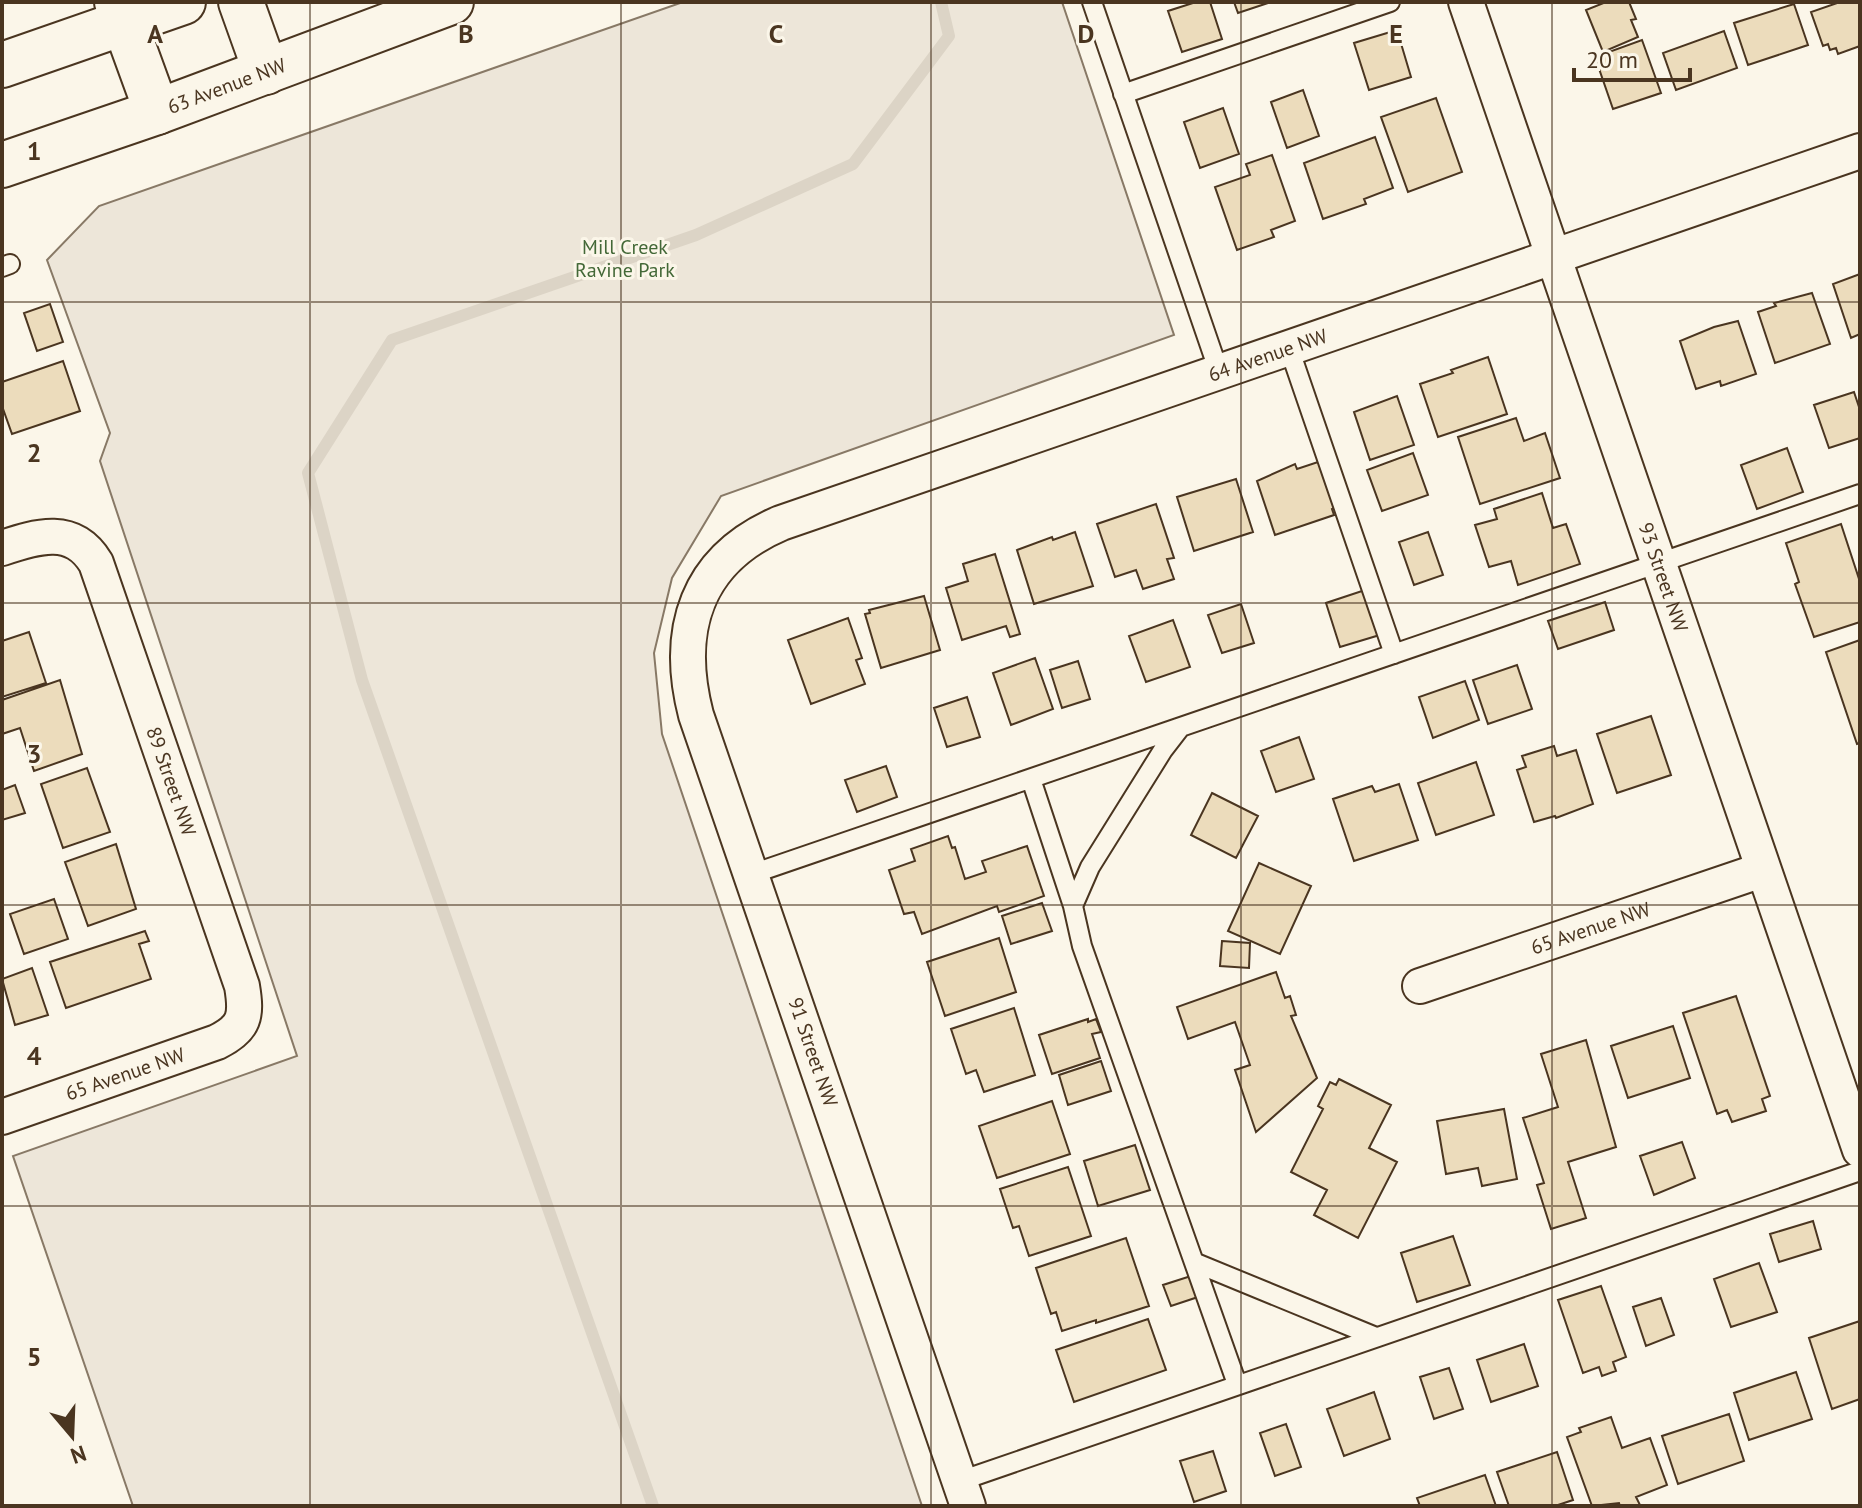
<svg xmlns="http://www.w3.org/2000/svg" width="1862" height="1508" font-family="'PT Sans',sans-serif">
	<rect width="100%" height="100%" fill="#fbf6e9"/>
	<path fill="#ede6d9" stroke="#887966" stroke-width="2" d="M 683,2 L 1062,2 L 1174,335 L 721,496 L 672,578 L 654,653 L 662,734 L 922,1506 L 133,1506 L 13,1156 L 297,1056 L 100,461 L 110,433 L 47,260 L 99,206 Z"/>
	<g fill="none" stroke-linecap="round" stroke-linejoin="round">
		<path stroke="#dcd4c6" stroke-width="12" d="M 653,1506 L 362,680 L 308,473 L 392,340 L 696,235 L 853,164 L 949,36 L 941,2"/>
	</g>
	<path fill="#ecdcbc" stroke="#4a3520" stroke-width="2" d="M 1196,2 L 1210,2 L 1222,39 L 1182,52 L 1168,11 Z
		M 1234,2 L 1271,2 L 1238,13 Z
		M 1606,2 L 1629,2 L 1636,19 L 1631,20 L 1638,37 L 1603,52 L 1586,10 Z
		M 1840,2 L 1860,2 L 1860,46 L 1838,54 L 1836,48 L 1830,50 L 1828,44 L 1823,46 L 1811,12 Z
		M 1794,4 L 1808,45 L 1748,65 L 1734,23 Z
		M 1397,30 L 1411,77 L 1369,90 L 1354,43 Z
		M 1724,31 L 1737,68 L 1676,90 L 1663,53 Z
		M 1642,40 L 1661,93 L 1613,109 L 1595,57 Z
		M 1303,90 L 1319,136 L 1287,148 L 1271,102 Z
		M 1436,98 L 1462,172 L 1408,192 L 1381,117 Z
		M 1223,108 L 1239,154 L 1200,168 L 1184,122 Z
		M 1375,137 L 1393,188 L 1364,199 L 1366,204 L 1323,219 L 1304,163 Z
		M 1272,155 L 1295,221 L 1271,230 L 1274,237 L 1237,250 L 1215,187 L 1250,175 L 1246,164 Z
		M 1860,274 L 1860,334 L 1851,338 L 1833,284 Z
		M 1812,293 L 1830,344 L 1775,363 L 1758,312 L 1776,306 L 1774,303 Z
		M 50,304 L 63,342 L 37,351 L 24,313 Z
		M 1738,321 L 1756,374 L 1721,386 L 1720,381 L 1696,389 L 1680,341 L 1714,327 Z
		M 1488,357 L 1507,414 L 1438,437 L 1420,384 L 1453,373 L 1451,370 Z
		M 63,361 L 80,411 L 12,434 L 2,406 L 2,382 Z
		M 1854,392 L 1860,410 L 1860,438 L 1829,448 L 1814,405 Z
		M 1397,396 L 1414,445 L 1370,460 L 1354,412 Z
		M 1516,418 L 1524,441 L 1545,433 L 1560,478 L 1480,504 L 1458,437 Z
		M 1787,448 L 1803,492 L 1757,509 L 1741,465 Z
		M 1413,453 L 1428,495 L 1382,511 L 1367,470 Z
		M 1321,461 L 1336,507 L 1332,509 L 1334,515 L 1275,535 L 1257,481 L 1295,464 L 1297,469 Z
		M 1236,479 L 1253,532 L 1194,551 L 1177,497 Z
		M 1542,493 L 1553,528 L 1566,524 L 1580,564 L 1518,585 L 1511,561 L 1489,567 L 1475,525 L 1497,519 L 1494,509 Z
		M 1156,504 L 1174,558 L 1167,559 L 1174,579 L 1143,589 L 1136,570 L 1115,577 L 1097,524 Z
		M 1841,524 L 1860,582 L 1860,622 L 1814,637 L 1795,584 L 1799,582 L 1786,543 Z
		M 1075,532 L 1093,586 L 1034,604 L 1017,550 L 1052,537 L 1053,540 Z
		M 1428,532 L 1443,575 L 1414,585 L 1399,542 Z
		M 995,554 L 1020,634 L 1010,637 L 1006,626 L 962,640 L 946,588 L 968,581 L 963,564 Z
		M 1368,589 L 1383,634 L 1340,647 L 1326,603 Z
		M 924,596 L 940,650 L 881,668 L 865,614 L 870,613 L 869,610 Z
		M 1605,602 L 1614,630 L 1558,649 L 1548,621 Z
		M 1241,604 L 1254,643 L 1222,653 L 1208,615 Z
		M 848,618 L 862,658 L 856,660 L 865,684 L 811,704 L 788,640 Z
		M 1173,620 L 1190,667 L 1146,682 L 1129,636 Z
		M 29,632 L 46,683 L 2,697 L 2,641 Z
		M 1860,640 L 1860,743 L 1857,744 L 1826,652 Z
		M 1035,658 L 1053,709 L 1011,725 L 993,673 Z
		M 1078,661 L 1090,699 L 1062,708 L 1050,670 Z
		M 1517,665 L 1532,709 L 1488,724 L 1473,680 Z
		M 60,680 L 82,754 L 34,771 L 20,728 L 2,734 L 2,700 Z
		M 1465,681 L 1479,720 L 1433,738 L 1419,697 Z
		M 967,697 L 980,737 L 947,747 L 934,708 Z
		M 1651,716 L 1671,775 L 1617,793 L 1597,734 Z
		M 1299,737 L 1314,779 L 1276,792 L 1261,751 Z
		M 1554,746 L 1557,756 L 1576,750 L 1593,804 L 1556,818 L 1555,816 L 1534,822 L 1517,770 L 1526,767 L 1522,756 Z
		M 1476,762 L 1494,815 L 1436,835 L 1418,783 Z
		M 886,766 L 897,797 L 857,812 L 845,780 Z
		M 87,768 L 110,832 L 63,848 L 41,784 Z
		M 1399,784 L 1418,840 L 1354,861 L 1333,799 L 1372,786 L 1375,792 Z
		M 15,785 L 25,813 L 2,820 L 2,790 Z
		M 1212,793 L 1258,816 L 1236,858 L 1191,835 Z
		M 948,836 L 952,848 L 955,847 L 965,879 L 986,872 L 982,861 L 1027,846 L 1044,896 L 999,912 L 997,906 L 922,934 L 914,912 L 904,914 L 889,870 L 915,861 L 911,849 Z
		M 116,844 L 136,909 L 88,926 L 65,862 Z
		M 1259,863 L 1311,886 L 1280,954 L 1228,931 Z
		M 54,899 L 68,939 L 24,954 L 10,914 Z
		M 1042,903 L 1052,931 L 1011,944 L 1002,916 Z
		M 145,931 L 149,941 L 139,944 L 151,979 L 66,1008 L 50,962 Z
		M 999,938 L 1016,992 L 945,1016 L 927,962 Z
		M 1222,941 L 1250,943 L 1249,968 L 1220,966 Z
		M 32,968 L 48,1015 L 15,1025 L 2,979 Z
		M 1276,972 L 1285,998 L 1290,996 L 1296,1015 L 1291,1016 L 1317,1078 L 1256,1132 L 1235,1070 L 1250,1065 L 1235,1022 L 1188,1039 L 1177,1007 Z
		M 1736,996 L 1770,1096 L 1762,1099 L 1766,1111 L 1732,1122 L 1727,1110 L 1717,1114 L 1683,1013 Z
		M 1014,1008 L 1035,1075 L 984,1092 L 976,1070 L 966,1074 L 951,1029 Z
		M 1088,1019 L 1088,1022 L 1096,1019 L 1101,1032 L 1092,1034 L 1100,1058 L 1052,1074 L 1039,1035 Z
		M 1673,1026 L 1690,1078 L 1628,1098 L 1611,1046 Z
		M 1586,1040 L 1616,1147 L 1568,1162 L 1586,1218 L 1551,1229 L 1537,1185 L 1544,1183 L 1523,1118 L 1558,1107 L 1541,1054 Z
		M 1101,1061 L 1111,1091 L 1068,1105 L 1059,1075 Z
		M 1339,1079 L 1391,1105 L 1369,1148 L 1397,1162 L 1358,1238 L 1314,1215 L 1327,1190 L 1291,1172 L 1323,1109 L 1318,1106 L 1330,1082 L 1336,1085 Z
		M 1052,1101 L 1070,1154 L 997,1178 L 979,1126 Z
		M 1504,1109 L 1517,1179 L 1482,1186 L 1478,1168 L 1446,1174 L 1437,1121 Z
		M 1682,1142 L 1695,1178 L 1654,1195 L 1640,1156 Z
		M 1135,1145 L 1150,1190 L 1098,1206 L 1084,1161 Z
		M 1068,1167 L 1091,1236 L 1029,1256 L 1019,1226 L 1013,1228 L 1000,1189 Z
		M 1813,1221 L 1821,1249 L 1779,1262 L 1770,1234 Z
		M 1453,1236 L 1470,1285 L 1417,1302 L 1401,1253 Z
		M 1126,1238 L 1149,1306 L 1096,1323 L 1096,1320 L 1062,1331 L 1056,1312 L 1051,1314 L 1036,1268 Z
		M 1759,1263 L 1777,1312 L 1731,1327 L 1714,1279 Z
		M 1194,1275 L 1201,1296 L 1171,1306 L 1163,1285 Z
		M 1601,1286 L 1626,1357 L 1613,1362 L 1616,1371 L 1602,1376 L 1599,1367 L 1583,1373 L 1558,1300 Z
		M 1661,1298 L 1674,1335 L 1646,1346 L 1633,1307 Z
		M 1148,1319 L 1166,1370 L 1074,1402 L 1056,1350 Z
		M 1860,1321 L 1860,1399 L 1832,1409 L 1809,1338 Z
		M 1524,1344 L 1538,1386 L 1491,1402 L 1477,1360 Z
		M 1449,1368 L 1463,1409 L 1434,1419 L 1420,1377 Z
		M 1796,1372 L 1812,1419 L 1749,1440 L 1734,1393 Z
		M 1374,1392 L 1390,1439 L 1344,1456 L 1327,1409 Z
		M 1729,1414 L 1744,1461 L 1678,1484 L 1662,1436 Z
		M 1611,1417 L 1622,1448 L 1650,1438 L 1667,1485 L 1636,1497 L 1640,1505 L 1636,1506 L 1620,1506 L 1619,1503 L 1592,1506 L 1567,1437 L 1581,1432 L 1579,1428 Z
		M 1286,1424 L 1301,1467 L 1275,1476 L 1260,1433 Z
		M 1213,1451 L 1226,1491 L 1194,1502 L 1180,1461 Z
		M 1557,1452 L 1573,1500 L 1555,1506 L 1509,1506 L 1497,1472 Z
		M 1485,1475 L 1496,1506 L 1420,1506 L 1417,1498 Z"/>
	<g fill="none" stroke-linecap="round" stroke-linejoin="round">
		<defs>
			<path id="service" d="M 1092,2 L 1219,372
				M 1123,94 L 1390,2
				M 2,267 L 10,264
				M 1289,348 L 1394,654
				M 1031,779 L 1073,906 L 1082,946 L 1237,1384
				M 752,874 L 1860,494
				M 1073,906 L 1090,867 L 1163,750 L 1180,728
				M 1196,1263 L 1376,1337
				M 960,1481 L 1860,1171"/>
			<g id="minor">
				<path id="s1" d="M 1466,2 L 1860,1150"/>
				<path id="s2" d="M 2,548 C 38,536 73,525 96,563 L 242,986 C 247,1016 245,1028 217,1042 L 2,1117"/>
				<path id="s3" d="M 1420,986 L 1762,870"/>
				<path id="s4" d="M 968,1506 L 696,715 C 674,630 696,559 781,523 L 1860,151"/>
			</g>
			<g id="secondary">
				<path d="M 117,2 L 157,112"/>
				<path d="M 241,2 L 266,72"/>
				<path d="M 2,65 L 183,2"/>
				<path id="s5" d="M 2,165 L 157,112 L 451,2"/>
			</g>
		</defs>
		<use href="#service" stroke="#4a3520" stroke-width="22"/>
		<use href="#minor" stroke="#4a3520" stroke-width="38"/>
		<use href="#secondary" stroke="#4a3520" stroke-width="48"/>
		<use href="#service" stroke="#fbf6e9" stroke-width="18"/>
		<use href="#minor" stroke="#fbf6e9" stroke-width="34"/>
		<use href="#secondary" stroke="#fbf6e9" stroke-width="44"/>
	</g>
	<path fill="none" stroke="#4a3520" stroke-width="2" stroke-opacity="0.55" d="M 310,2 L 310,1506M 621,2 L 621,1506M 931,2 L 931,1506M 1241,2 L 1241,1506M 1552,2 L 1552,1506M 2,302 L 1860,302M 2,603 L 1860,603M 2,905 L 1860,905M 2,1206 L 1860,1206"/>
	<g text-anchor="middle" stroke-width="6" stroke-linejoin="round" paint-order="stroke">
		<g font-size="20" fill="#4a3520" stroke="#fbf6e9">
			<text dy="7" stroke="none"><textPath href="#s5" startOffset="238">63 Avenue NW</textPath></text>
			<text dy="7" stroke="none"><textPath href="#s4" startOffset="1584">64 Avenue NW</textPath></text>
			<text dy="7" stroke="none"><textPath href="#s1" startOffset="608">93 Street NW</textPath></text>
			<text dy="7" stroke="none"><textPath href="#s2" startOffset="336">89 Street NW</textPath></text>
			<text dy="7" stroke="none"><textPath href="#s3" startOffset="180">65 Avenue NW</textPath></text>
			<text transform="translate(813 1052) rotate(71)" y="7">91 Street NW</text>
			<text transform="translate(125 1074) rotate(-19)" y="7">65 Avenue NW</text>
		</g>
		<g font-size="20" fill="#436837" stroke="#fbf6e9">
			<text x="625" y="254">Mill Creek<tspan x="625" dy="23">Ravine Park</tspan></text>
		</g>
	</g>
	<g font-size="26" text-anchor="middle" font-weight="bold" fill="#4a3520" stroke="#fbf6e9" stroke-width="6" stroke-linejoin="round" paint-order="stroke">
		<text x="155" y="43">A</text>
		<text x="466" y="43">B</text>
		<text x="776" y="43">C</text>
		<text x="1086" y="43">D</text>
		<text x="1396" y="43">E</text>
		<text x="34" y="160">1</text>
		<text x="34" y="462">2</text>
		<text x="34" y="763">3</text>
		<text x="34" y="1065">4</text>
		<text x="34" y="1366">5</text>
	</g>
	<rect width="1862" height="1508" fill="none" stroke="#4a3520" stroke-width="8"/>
	<g transform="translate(72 1436) rotate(161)" stroke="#fbf6e9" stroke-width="6" paint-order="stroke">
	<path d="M0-6L14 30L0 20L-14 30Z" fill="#4a3520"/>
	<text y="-12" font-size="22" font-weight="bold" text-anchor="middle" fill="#4a3520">N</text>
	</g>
	<path d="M1574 68v12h116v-12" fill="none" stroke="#4a3520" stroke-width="4"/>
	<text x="1586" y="68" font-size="24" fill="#4a3520" stroke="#fbf6e9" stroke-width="6" paint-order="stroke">20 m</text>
</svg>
